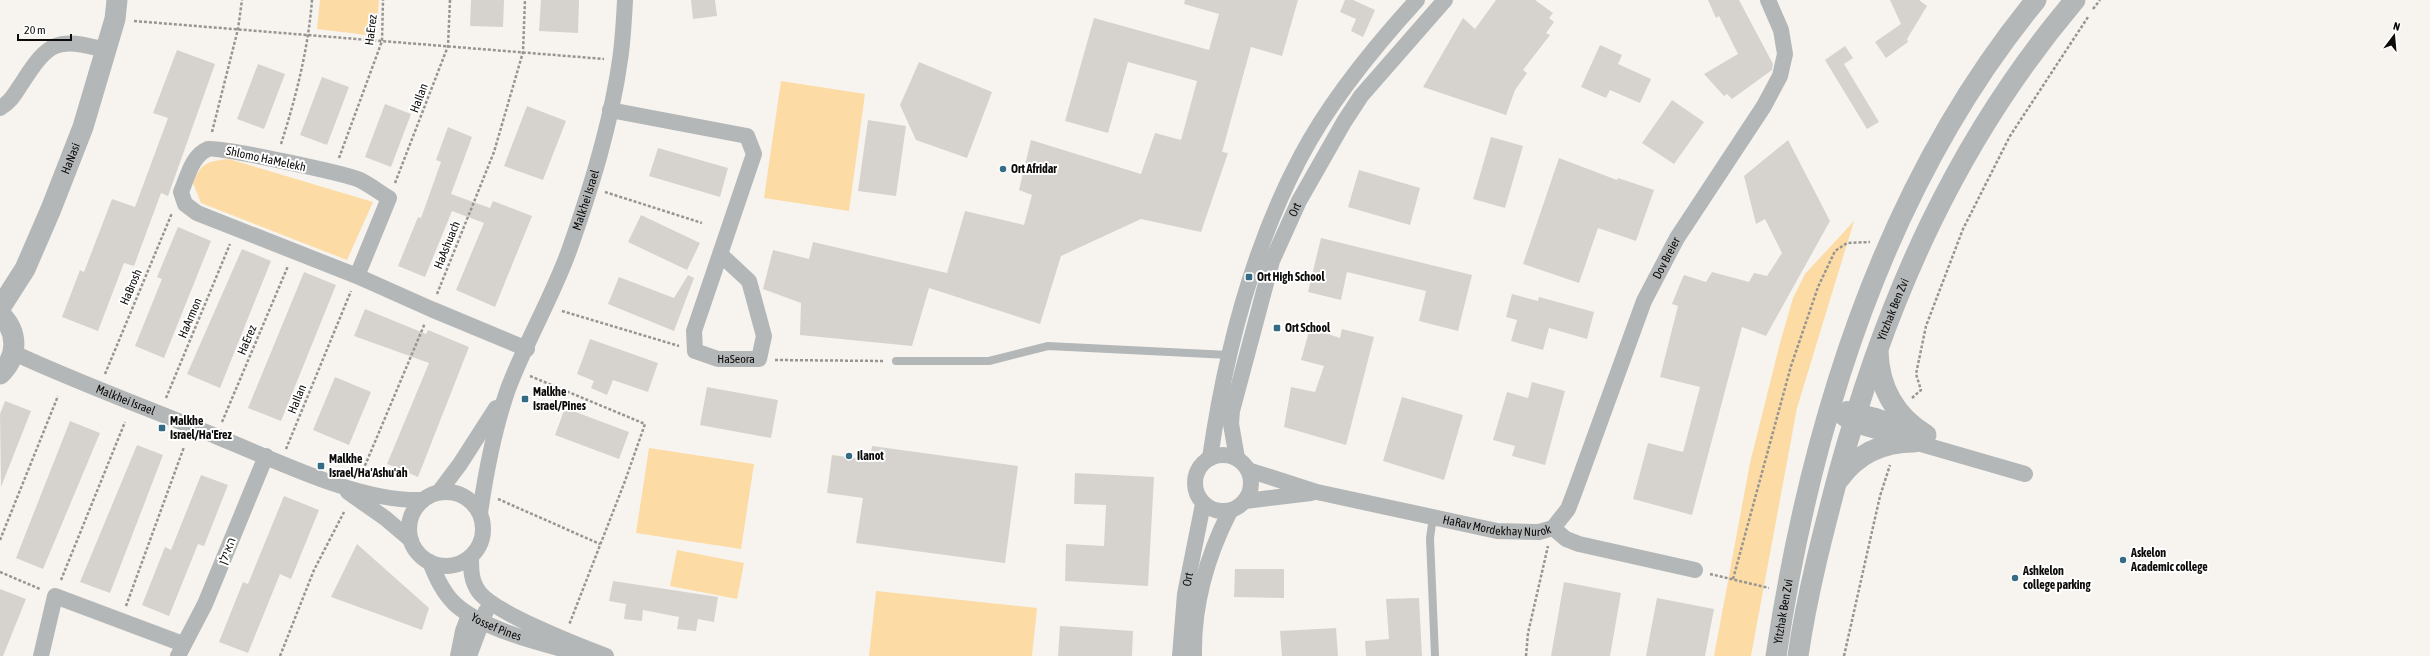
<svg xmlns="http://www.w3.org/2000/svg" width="2430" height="656" font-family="'Asap Condensed',Heebo,sans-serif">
	<rect width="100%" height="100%" fill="#f7f4ef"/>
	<path fill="#fcdba4" d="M 320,0 L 379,0 L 376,36 L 317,29 Z
		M 781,81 L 865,94 L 849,211 L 764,198 Z
		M 229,159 L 373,202 L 347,260 L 201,203 L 193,183 C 201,162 209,161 229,159 Z
		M 1854,221 L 1797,408 L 1751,656 L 1714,656 L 1750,463 L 1780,343 L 1793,298 L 1805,274 Z
		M 649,448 L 754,464 L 741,549 L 636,533 Z
		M 677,550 L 744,563 L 737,599 L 670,586 Z
		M 876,591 L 1037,608 L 1032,656 L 869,656 Z"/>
	<path fill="#d6d3ce" d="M 471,0 L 504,0 L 503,27 L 470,26 Z
		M 541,0 L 579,0 L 578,33 L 539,31 Z
		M 691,0 L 715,0 L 717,16 L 693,19 Z
		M 1185,0 L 1298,0 L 1282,56 L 1251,47 L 1222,152 L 1228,153 L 1201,232 L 1141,219 L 1061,256 L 1040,324 L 929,288 L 912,346 L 800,335 L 801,303 L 763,289 L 773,250 L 809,259 L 813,242 L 947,273 L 965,211 L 1024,225 L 1032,195 L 1019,190 L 1031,140 L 1141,174 L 1155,133 L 1181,140 L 1197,81 L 1128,62 L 1108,133 L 1065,121 L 1094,18 L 1209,50 L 1219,14 L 1184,4 Z
		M 1345,0 L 1353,0 L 1375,10 L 1363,37 L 1351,31 L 1356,19 L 1340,12 Z
		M 1496,0 L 1535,0 L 1553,13 L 1549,18 L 1554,22 L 1546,33 L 1550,35 L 1523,70 L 1527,73 L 1515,90 L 1506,115 L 1423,87 L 1463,18 L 1475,29 Z
		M 1708,0 L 1739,0 L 1773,64 L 1772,70 L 1732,99 L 1727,94 L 1724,96 L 1704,74 L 1738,54 L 1719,16 L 1716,18 Z
		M 1890,0 L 1919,0 L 1927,6 L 1907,39 L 1908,42 L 1886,58 L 1875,42 L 1901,24 Z
		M 1600,45 L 1622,55 L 1618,64 L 1651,79 L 1640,103 L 1610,90 L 1606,98 L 1581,87 Z
		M 1845,46 L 1853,58 L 1844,64 L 1879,122 L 1867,129 L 1825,60 Z
		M 177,50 L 215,64 L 168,196 L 161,193 L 134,266 L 124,263 L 98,331 L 62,317 L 80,270 L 84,272 L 112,199 L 135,207 L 168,118 L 153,113 Z
		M 919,62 L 992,92 L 967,158 L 916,140 L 900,105 Z
		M 258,64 L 285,74 L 264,129 L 237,119 Z
		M 322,77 L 349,87 L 327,145 L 300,135 Z
		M 1672,100 L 1704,122 L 1674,164 L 1642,143 Z
		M 385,104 L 411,114 L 391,167 L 365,157 Z
		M 527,106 L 566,121 L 543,180 L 504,166 Z
		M 868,120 L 906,126 L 896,196 L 858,191 Z
		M 448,127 L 472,137 L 451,194 L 490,208 L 493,201 L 532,216 L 495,307 L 456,290 L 484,223 L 452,211 L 425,277 L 398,266 L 418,217 L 421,218 L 441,162 L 436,160 Z
		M 1491,137 L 1523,146 L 1505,208 L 1473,199 Z
		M 1788,140 L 1830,221 L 1766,336 L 1742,327 L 1692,515 L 1633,499 L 1648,443 L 1683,452 L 1700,387 L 1660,377 L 1678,306 L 1672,304 L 1680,284 L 1684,275 L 1706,282 L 1712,272 L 1749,282 L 1754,273 L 1767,276 L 1782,253 L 1765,219 L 1756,224 L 1744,176 Z
		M 658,148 L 728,168 L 720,197 L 649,176 Z
		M 1559,158 L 1617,180 L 1618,178 L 1654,190 L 1636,241 L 1598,228 L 1579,283 L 1523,264 Z
		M 1359,170 L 1420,188 L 1410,225 L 1348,207 Z
		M 641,215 L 700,243 L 687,270 L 628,242 Z
		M 178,227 L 211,241 L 164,358 L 135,346 L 162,279 L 157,277 Z
		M 1321,238 L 1472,275 L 1458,331 L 1419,321 L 1426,291 L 1347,272 L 1341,300 L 1308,292 Z
		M 242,249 L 271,261 L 220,388 L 187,374 Z
		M 304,272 L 336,285 L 281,421 L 248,408 Z
		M 688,275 L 694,278 L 674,331 L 608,304 L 619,277 L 674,298 Z
		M 1512,294 L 1538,301 L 1539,297 L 1594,312 L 1587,339 L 1549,328 L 1543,350 L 1511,341 L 1517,320 L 1506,317 Z
		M 365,309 L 426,334 L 428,330 L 469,347 L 418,477 L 387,464 L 429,363 L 354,336 Z
		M 1310,328 L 1340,338 L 1342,329 L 1374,337 L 1346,445 L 1284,427 L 1291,387 L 1315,392 L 1324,366 L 1301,360 Z
		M 590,339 L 658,363 L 648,392 L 613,380 L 607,395 L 591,388 L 594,381 L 577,374 Z
		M 335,377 L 371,392 L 349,445 L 313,430 Z
		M 1532,382 L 1565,391 L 1545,465 L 1512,456 L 1515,446 L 1493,440 L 1507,392 L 1528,398 Z
		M 707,387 L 778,400 L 771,438 L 700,425 Z
		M 1402,397 L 1463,415 L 1444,480 L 1383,461 Z
		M 5,401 L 31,411 L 1,487 L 0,414 Z
		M 565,408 L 629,432 L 619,459 L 555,435 Z
		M 70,421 L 100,433 L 43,569 L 16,558 Z
		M 137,445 L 163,455 L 110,593 L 80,582 Z
		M 872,446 L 1018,466 L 1005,563 L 856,543 L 863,498 L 827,493 L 832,455 L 870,460 Z
		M 1075,473 L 1154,477 L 1148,586 L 1065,581 L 1066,544 L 1104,546 L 1106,505 L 1074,504 Z
		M 201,475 L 228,485 L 204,546 L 198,544 L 169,616 L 142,605 L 165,547 L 171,550 Z
		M 284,496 L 319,510 L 291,579 L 280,574 L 248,653 L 219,642 L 243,582 L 248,584 Z
		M 357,544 L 429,608 L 422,630 L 331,597 Z
		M 1235,569 L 1284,569 L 1284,598 L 1234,597 Z
		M 613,581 L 718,597 L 714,622 L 698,619 L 696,631 L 677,629 L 679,617 L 643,610 L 642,621 L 624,619 L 626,604 L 609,601 Z
		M 1564,582 L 1621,593 L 1610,656 L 1551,656 Z
		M 0,589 L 26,599 L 3,656 L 0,656 Z
		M 1419,598 L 1422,656 L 1366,656 L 1365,641 L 1389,639 L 1386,599 Z
		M 1657,598 L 1714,609 L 1705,656 L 1646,656 Z
		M 1060,626 L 1133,631 L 1132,656 L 1058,656 Z
		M 1336,628 L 1338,656 L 1282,656 L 1280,631 Z"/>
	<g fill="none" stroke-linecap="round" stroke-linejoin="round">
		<path stroke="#979592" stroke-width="2.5" stroke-dasharray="3 2" stroke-linecap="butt" d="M 2093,9 L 2100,0
			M 134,21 L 604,59
			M 212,132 L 238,29 L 242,0
			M 281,144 C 296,97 308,50 312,0
			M 339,158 L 382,41 L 383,0
			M 395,183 L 448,46 L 450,0
			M 605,192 L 702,223
			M 437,294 L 494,152 L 523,52 L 525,0
			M 562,311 L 679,346
			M 775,360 L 884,361
			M 105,374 L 172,213
			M 530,376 L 645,424 L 625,481 L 569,625
			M 166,398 L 230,244
			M 1912,398 L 1921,390 L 1916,374 L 1926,326 L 1963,229 L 2010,136 L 2088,17
			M 222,422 L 288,266
			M 286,449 L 351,291
			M 361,475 L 425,323
			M 498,499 L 600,544
			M 0,540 L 58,396
			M 0,572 L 40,589
			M 1710,574 L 1769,588
			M 1733,579 L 1791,366 L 1818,287 L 1835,251 L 1847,243 L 1870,242
			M 61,580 L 125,422
			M 126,606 L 184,447
			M 280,656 L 314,570 L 344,512
			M 1526,656 L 1528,633 L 1548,546
			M 1844,656 L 1880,496 L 1890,465"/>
		<path stroke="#b4b7b8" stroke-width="8" d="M 896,361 L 989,361 L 1048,346 L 1229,355
			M 1433,517 L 1430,538 L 1435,656"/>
		<g stroke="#b4b7b8" stroke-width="16">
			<path d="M 0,108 C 11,102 15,93 22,83 C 49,41 57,37 105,50"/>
			<path id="s1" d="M 610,110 L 747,136 L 754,154 L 694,331 L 695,351 L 718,359 L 759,359 L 764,336 L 749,281 L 720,254"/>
			<path d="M 357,276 L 389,198 C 379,192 370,185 360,180 C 347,174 218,146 208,149 C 192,155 187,178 181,192 L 185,204 L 197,213 L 357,276 L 431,309 L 527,349"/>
			<path id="s2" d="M 14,353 C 81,384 150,409 218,437 C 278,461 358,502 422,500"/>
			<path d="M 1830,409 L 1852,424 L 2025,474"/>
			<path d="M 1847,409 L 1876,416 L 1914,430"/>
			<circle cx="1223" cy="483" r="28"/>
			<path d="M 1210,458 C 1225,354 1251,251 1300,158 C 1329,102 1375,46 1417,0"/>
			<path id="s3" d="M 1237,458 L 1231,424 L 1232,411 L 1272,261 L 1299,201 L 1344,122 L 1361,96 L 1445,0"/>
			<path id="s4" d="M 1248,470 L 1317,492 L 1497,531 L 1539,532 L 1553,528 L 1566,539 L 1579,544 L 1695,570"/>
			<path d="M 348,492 L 385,518 L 411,540"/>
			<path d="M 439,492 L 460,464 L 496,408"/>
			<circle cx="446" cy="529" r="37"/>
			<path d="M 1245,501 L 1311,493"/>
			<path id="s5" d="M 480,513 C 486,471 494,429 508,389 C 526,341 553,296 570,248 C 591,188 611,124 620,60 C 623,40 624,20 625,0"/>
			<path id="s6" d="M 1553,528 L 1568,509 L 1576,488 L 1644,301 L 1677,238 L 1764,106 L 1780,76 L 1785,54 L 1781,30 L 1768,0"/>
			<path d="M 471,557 C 471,570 471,581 479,592 C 495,613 579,646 606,656"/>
			<path id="s7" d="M 430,562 C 436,577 443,593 455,604 C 484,631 551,646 589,656"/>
			<path d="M 41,656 L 55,596 L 183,644"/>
			<path d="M 178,656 L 205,604 L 266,456"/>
			<path d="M 458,656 L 463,631 L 469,615"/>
			<path d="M 469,656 L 486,611"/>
			<path id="s8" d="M 1180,656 L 1185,594 L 1203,504"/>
			<path d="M 1194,656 C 1193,605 1207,556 1230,511"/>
		</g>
		<g stroke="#b4b7b8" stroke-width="21">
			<path id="s9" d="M 0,308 L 25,269 L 51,209 L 83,127 L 115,19 L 117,0"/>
			<path d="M 0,314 C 19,332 18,357 0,374"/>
			<path d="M 1878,351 C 1879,388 1895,416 1926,435"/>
			<path d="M 1839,479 C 1857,454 1883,442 1914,442"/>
			<path id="s10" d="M 1776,656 C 1811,423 1884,185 2036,0"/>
			<path id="s11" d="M 1798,656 C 1807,594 1823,533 1839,472 C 1887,298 1957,139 2075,0"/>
		</g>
	</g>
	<g fill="#346c86" stroke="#fff" stroke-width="1.5">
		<circle cx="1003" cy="169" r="4"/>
		<rect x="1245" y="273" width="8" height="8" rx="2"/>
		<rect x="1273" y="324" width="8" height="8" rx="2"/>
		<rect x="521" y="395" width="8" height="8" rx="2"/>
		<rect x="158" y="424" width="8" height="8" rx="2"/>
		<circle cx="849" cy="456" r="4"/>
		<rect x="317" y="462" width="8" height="8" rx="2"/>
		<circle cx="2123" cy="560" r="4"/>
		<circle cx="2015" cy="578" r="4"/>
	</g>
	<g text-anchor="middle" stroke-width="4" stroke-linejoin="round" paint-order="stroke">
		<g font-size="12" fill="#0d0c0b" stroke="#fff">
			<text transform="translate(371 30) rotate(-83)" y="4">HaErez</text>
			<text transform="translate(419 98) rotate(-70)" y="4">HaIlan</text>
			<text dy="4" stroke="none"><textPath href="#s9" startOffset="166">HaNasi</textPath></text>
			<text transform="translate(266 159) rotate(12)" y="4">Shlomo HaMelekh</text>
			<text dy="4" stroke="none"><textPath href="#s5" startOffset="332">Malkhei Israel</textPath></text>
			<text dy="4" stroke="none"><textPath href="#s3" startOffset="259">Ort</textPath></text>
			<text transform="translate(447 245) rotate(-68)" y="4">HaAshuach</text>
			<text dy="4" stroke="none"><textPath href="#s6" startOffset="294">Dov Breier</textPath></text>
			<text transform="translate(131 287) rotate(-67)" y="4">HaBrosh</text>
			<text dy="4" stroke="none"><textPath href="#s11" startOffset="360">Yitzhak Ben Zvi</textPath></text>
			<text transform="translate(190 318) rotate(-67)" y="4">HaArmon</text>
			<text transform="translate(247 340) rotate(-67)" y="4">HaErez</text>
			<text dy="4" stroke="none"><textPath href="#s1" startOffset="408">HaSeora</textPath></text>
			<text transform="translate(297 399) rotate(-68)" y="4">HaIlan</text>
			<text dy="4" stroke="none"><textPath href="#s2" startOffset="121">Malkhei Israel</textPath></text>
			<text dy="4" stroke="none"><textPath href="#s4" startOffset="256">HaRav Mordekhay Nurok</textPath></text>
			<text transform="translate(227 551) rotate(-68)" y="4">האילן</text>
			<text dy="4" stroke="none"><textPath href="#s8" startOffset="77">Ort</textPath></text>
			<text dy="4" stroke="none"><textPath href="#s10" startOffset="45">Yitzhak Ben Zvi</textPath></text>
			<text dy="4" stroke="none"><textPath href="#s7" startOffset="97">Yossef Pines</textPath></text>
		</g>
		<g font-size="12" font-weight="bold" fill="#0d0c0b" stroke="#fff" text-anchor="start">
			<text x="1011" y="173">Ort Afridar</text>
			<text x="1257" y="281">Ort High School</text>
			<text x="1285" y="332">Ort School</text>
			<text x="533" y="396">Malkhe<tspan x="533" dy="14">Israel/Pines</tspan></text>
			<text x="170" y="425">Malkhe<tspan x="170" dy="14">Israel/Ha'Erez</tspan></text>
			<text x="857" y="460">Ilanot</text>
			<text x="329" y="463">Malkhe<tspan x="329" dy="14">Israel/Ha'Ashu'ah</tspan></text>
			<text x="2131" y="557">Askelon<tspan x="2131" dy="14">Academic college</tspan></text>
			<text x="2023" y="575">Ashkelon<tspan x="2023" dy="14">college parking</tspan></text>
		</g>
	</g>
	<g transform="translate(2394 36) rotate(16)" stroke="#ffffff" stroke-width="3" paint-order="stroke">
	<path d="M0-3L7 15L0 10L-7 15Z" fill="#0d0c0b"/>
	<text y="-6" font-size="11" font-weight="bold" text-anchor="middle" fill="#0d0c0b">N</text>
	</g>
	<path d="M18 34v6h53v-6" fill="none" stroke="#0d0c0b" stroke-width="2"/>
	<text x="24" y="34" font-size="12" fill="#0d0c0b" stroke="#ffffff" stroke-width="3" paint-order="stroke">20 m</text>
</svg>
